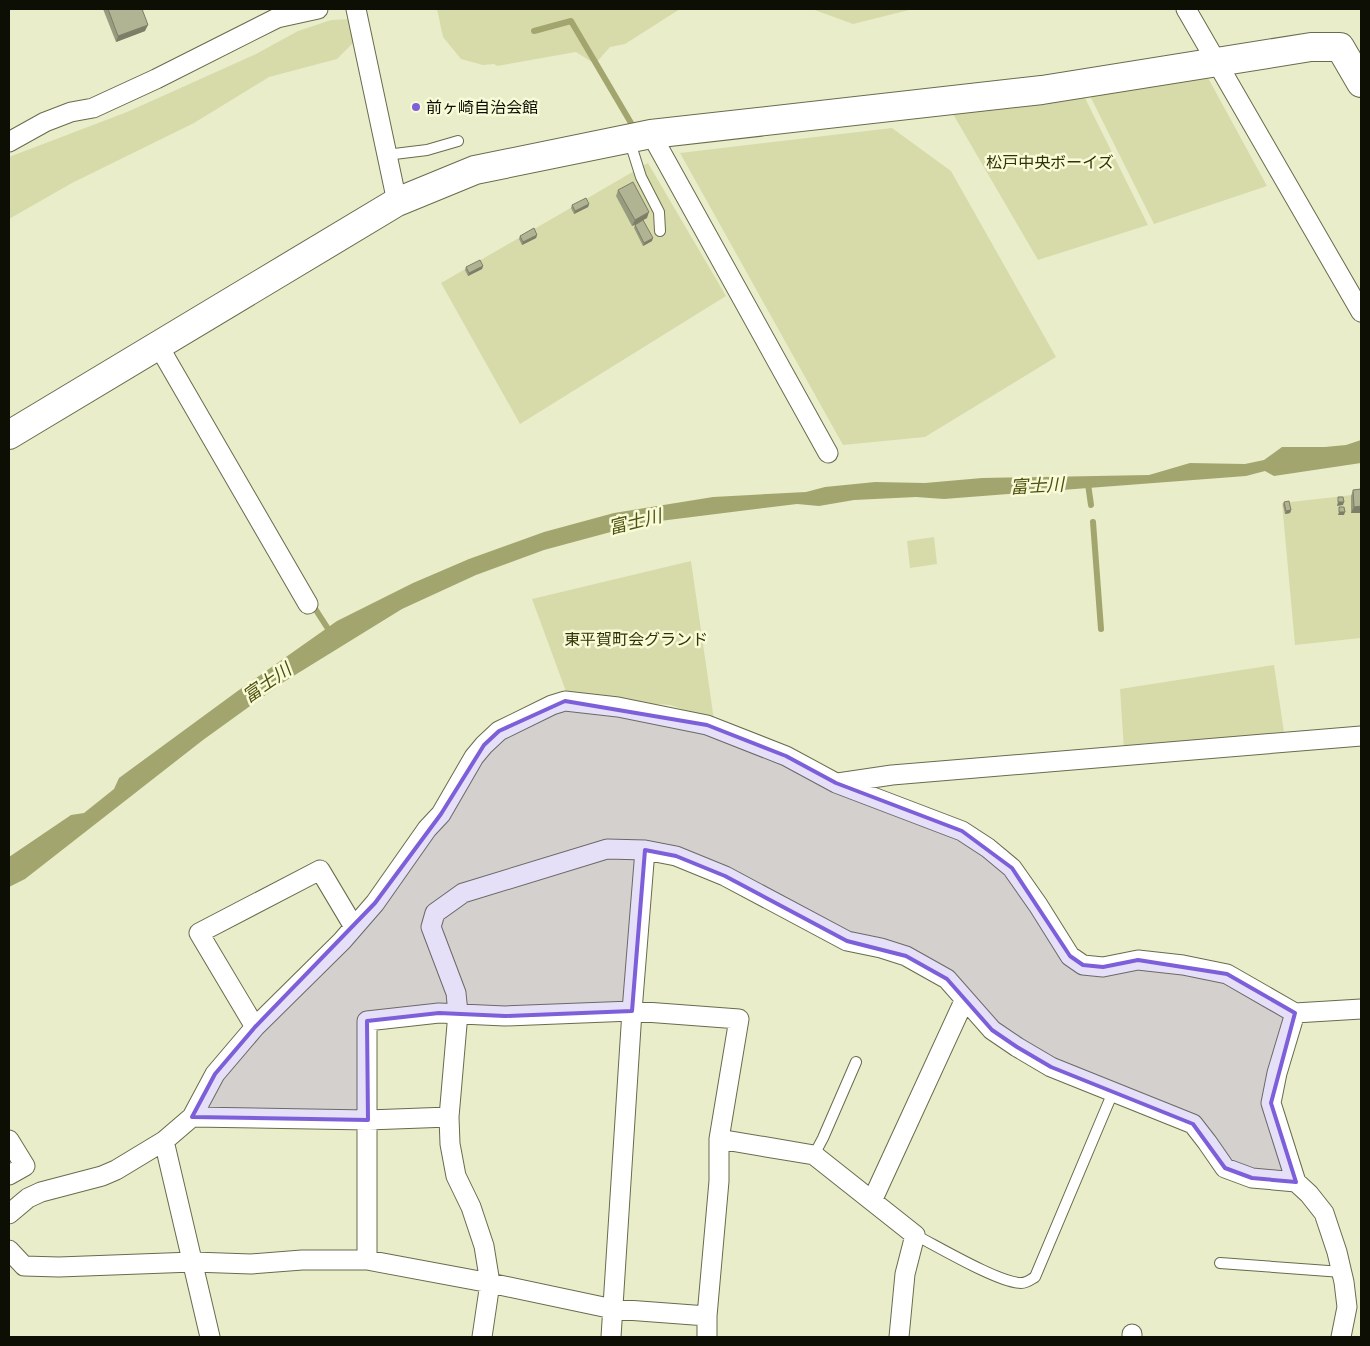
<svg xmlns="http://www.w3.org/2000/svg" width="1370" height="1346" font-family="'Sofia Sans Condensed','Noto Sans JP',sans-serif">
	<rect width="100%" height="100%" fill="#eaedca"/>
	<path fill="#d7dbaa" d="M 437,9 L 680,9 L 625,44 L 610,47 L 595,64 L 576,52 L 497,66 L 494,64 L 483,65 L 461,59 L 443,37 Z
		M 812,9 L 913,9 L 853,24 Z
		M 353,19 L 357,39 L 337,59 L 269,77 L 194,123 L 72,183 L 9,219 L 9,157 L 127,112 L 256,54 L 298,31 L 331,20 Z
		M 1207,76 L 1267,186 L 1154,224 L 1088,92 Z
		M 1084,96 L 1148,225 L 1038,260 L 953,114 Z
		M 892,128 L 951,171 L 1056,357 L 925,437 L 843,445 L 680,153 Z
		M 648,163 L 726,296 L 520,424 L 441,283 Z
		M 1361,494 L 1361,638 L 1295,645 L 1282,503 Z
		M 934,537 L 937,564 L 910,568 L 907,541 Z
		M 691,561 L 714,720 L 670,705 L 568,697 L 532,599 Z
		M 1274,665 L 1284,732 L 1124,750 L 1120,689 Z"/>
	<path fill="#a2a66e" d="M 1361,440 L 1361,463 L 1274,476 L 1265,471 L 1246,476 L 944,499 L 916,497 L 854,500 L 819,506 L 797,504 L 644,523 L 544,550 L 476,575 L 402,609 L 282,683 L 203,740 L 25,879 L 9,887 L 9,857 L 71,815 L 84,813 L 114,789 L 119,778 L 239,690 L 337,621 L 413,583 L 469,559 L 544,532 L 614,513 L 713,497 L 806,492 L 825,487 L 875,482 L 925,483 L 982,478 L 1149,475 L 1190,463 L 1245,464 L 1264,460 L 1282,447 L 1325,447 L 1346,445 Z"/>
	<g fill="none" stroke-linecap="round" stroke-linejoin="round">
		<path stroke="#a2a66e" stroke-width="6" d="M 534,31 L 571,21 L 631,123
			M 1088,484 L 1091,505
			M 1093,522 L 1101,629
			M 314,607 L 332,635"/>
		<defs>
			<path id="lane" d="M 629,139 L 641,177 L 659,212 L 660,231
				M 386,155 L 427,150 L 458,141
				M 814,1155 L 823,1138 L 856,1062
				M 915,1235 C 937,1246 999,1283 1021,1283 C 1027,1283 1030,1280 1035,1277 L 1113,1092
				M 1220,1263 L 1342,1272"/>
			<path id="street" d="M 356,9 L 397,202
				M 1186,9 L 1361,312
				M 651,134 L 828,453
				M 9,142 L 45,122 L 71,112 L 93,108 L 156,79 L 277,18 L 318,9
				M 158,345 L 308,604
				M 838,783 L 892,775 L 1361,736
				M 1295,1013 L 1277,1073 L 1271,1103 L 1296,1182
				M 255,1027 L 199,933 L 320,870 L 354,927
				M 192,1117 L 368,1120 L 449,1117
				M 719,1139 L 814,1155 L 915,1235 L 905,1274 L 899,1337
				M 9,1140 L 25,1166 L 9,1175
				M 164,1141 L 210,1337
				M 872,1201 L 964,1001
				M 9,1214 L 28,1198 L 41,1192 L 102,1176 L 116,1170 L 164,1141 L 192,1117 L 215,1074 L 255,1027 L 342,941 L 375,903 L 427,829 L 441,814 L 474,757 L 484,745 L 499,731 L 552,705 L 565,701 L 618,707 L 707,725 L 786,756 L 836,783 L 962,831 L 988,848 L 1012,868 L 1038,905 L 1070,956 L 1083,965 L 1103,967 L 1138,960 L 1183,965 L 1227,974 L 1295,1013 L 1361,1009
				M 9,1250 L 24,1266 L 59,1267 L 193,1262 L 251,1264 L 302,1260 L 367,1260 L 490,1283 L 613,1309 L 707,1316
				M 367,1260 L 367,1021 L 439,1013 L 505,1016 L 632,1011 L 739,1019 L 719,1139 L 719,1181 L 707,1316 L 707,1337
				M 1132,1334 L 1132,1337
				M 482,1337 L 490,1283 L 484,1246 L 471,1207 L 456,1176 L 450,1144 L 449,1117 L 458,1013 L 456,993 L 431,927 L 435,913 L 463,893 L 607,849 L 645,850 L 676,856 L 725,876 L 847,941 L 881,948 L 906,956 L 947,979 L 992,1030 L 1017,1047 L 1051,1067 L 1193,1124 L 1207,1142 L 1225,1168 L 1252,1178 L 1296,1182 L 1309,1194 L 1324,1213 L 1337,1252 L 1344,1282 L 1347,1307 L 1341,1337
				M 611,1337 L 632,1011 L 645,850"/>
			<path id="secondary" d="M 9,435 L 397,202 L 475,170 L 651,134 L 1042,90 L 1311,47 L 1340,47 L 1361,83"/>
		</defs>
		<use href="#lane" stroke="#696b4c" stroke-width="12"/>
		<use href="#street" stroke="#696b4c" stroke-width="21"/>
		<use href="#secondary" stroke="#696b4c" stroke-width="30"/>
		<use href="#lane" stroke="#fff" stroke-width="10"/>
		<use href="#street" stroke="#fff" stroke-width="19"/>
		<use href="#secondary" stroke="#fff" stroke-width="28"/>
	</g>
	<path fill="#989b7e" d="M 103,9 L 142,9 L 145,31 L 116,42 Z
		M 618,190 L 647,218 L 643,220 L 652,241 L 643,246 L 634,228 L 635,225 L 632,226 L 616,196 Z
		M 589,204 L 588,207 L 574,214 L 571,208 L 572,205 Z
		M 537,235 L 536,238 L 522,245 L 519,239 L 520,236 Z
		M 483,266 L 482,269 L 468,276 L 465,270 L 466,267 Z
		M 1361,489 L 1361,513 L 1351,513 L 1351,496 L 1353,490 Z
		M 1284,502 L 1291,510 L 1290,513 L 1285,514 L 1283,505 Z"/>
	<path fill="#7c7e67" d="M 148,25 L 145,31 L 116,42 L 118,36 Z
		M 589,204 L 588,207 L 574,214 L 575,211 Z
		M 649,212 L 647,218 L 632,226 L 635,220 Z
		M 537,235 L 536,238 L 522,245 L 523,242 Z
		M 653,238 L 652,241 L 643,246 L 644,243 Z
		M 483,266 L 482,269 L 468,276 L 469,273 Z
		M 1338,502 L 1344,502 L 1343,505 L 1337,506 Z
		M 1361,506 L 1361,513 L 1351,513 L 1354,507 Z
		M 1291,510 L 1290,513 L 1285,514 L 1286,511 Z
		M 1339,512 L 1345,512 L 1344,515 L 1338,515 Z"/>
	<path fill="#b1b493" stroke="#7c7e67" d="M 108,9 L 142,9 L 148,25 L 118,36 Z
		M 633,182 L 649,212 L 635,220 L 618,190 Z
		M 586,198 L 589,204 L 575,211 L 572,205 Z
		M 643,220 L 653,238 L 644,243 L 635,225 Z
		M 534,228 L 537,235 L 523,242 L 520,236 Z
		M 480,260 L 483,266 L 469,273 L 466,267 Z
		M 1361,489 L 1361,506 L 1354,507 L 1353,490 Z
		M 1338,497 L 1343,497 L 1344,502 L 1338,502 Z
		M 1289,501 L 1291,510 L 1286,511 L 1284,502 Z
		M 1339,507 L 1344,507 L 1345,512 L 1339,512 Z"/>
	<path fill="#7e5fda" fill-opacity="0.2" stroke="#7e5fda" stroke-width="4" stroke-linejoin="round" d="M 565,701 L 707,725 L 786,756 L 836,783 L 962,831 L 1012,868 L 1070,956 L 1083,965 L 1103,967 L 1138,960 L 1227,974 L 1295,1013 L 1271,1103 L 1296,1182 L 1252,1178 L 1225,1168 L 1193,1124 L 1051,1067 L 1017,1047 L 992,1030 L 947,979 L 906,956 L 847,941 L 725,876 L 676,856 L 645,850 L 632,1011 L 505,1016 L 439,1013 L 367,1021 L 368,1120 L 192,1117 L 215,1074 L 255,1027 L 375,903 L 441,814 L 484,745 L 499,731 Z"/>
	<circle fill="#7e5fda" stroke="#f8fbd7" stroke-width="2" cx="416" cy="107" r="5"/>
	<g text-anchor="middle" stroke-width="5" stroke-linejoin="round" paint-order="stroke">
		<g font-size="16" fill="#0e0f04" stroke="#f8fbd7" text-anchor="start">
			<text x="426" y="113">前ヶ崎自治会館</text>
		</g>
		<g font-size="16" fill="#323305" stroke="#f8fbd7">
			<text x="1050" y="168">松戸中央ボーイズ</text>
			<text x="636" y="645">東平賀町会グランド</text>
		</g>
		<g font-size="18" font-style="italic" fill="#4e500d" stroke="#f8fbd7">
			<text transform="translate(1037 486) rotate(-3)" y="6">富士川</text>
			<text transform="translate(635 522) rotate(-14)" y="6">富士川</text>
			<text transform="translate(267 683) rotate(-35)" y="6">富士川</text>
		</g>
	</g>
	<rect width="1370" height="1346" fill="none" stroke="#0e0f04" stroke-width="20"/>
</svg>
